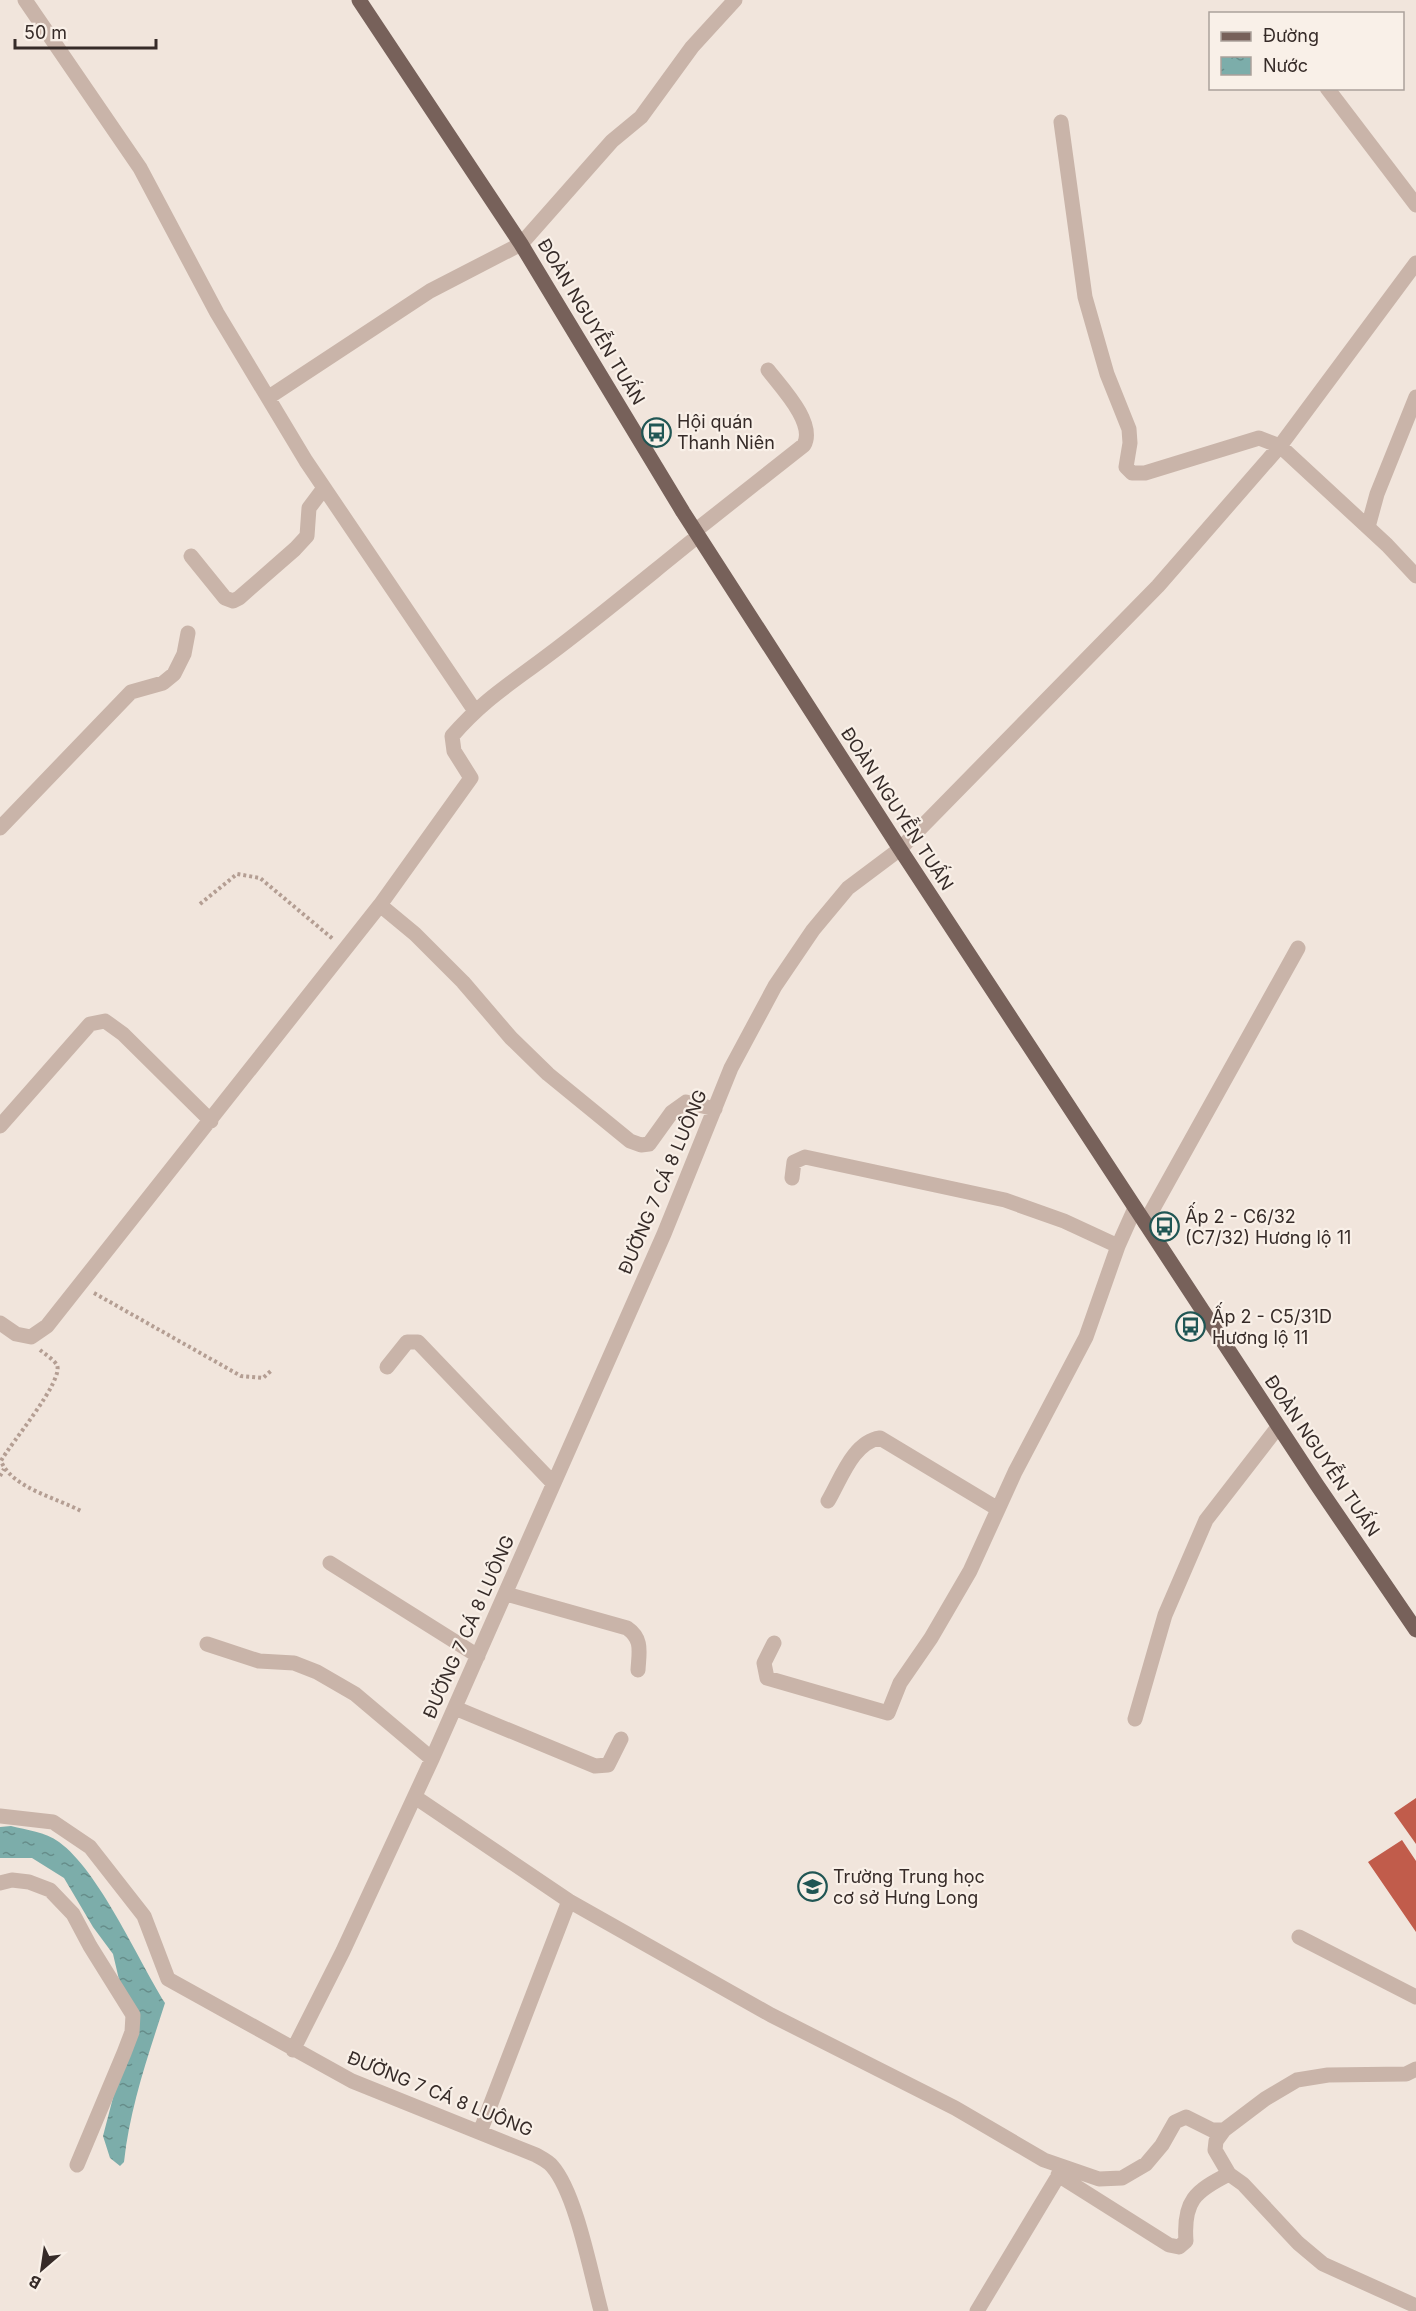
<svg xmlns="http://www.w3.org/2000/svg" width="1416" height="2311" font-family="Inter,sans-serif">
	<defs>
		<pattern id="water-ripples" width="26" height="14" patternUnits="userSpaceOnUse" patternTransform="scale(1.5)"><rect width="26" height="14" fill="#7cadaa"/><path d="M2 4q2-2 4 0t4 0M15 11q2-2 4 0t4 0" fill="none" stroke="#668d8a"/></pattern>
	</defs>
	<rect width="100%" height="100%" fill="#f1e5dc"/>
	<path fill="url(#water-ripples)" d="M 11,1826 C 27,1830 45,1832 59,1842 C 99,1871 137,1958 165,2003 C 148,2056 130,2107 124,2162 L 120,2166 L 110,2158 L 103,2136 L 115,2090 L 133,2039 L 113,1954 L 93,1927 L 64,1878 L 32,1858 L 0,1858 L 0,1827 Z"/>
	<path fill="#c15c4b" d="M 1416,1798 L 1416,1844 L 1394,1813 Z
		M 1402,1840 L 1416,1861 L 1416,1932 L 1368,1862 Z"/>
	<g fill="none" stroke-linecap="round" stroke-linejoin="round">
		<path stroke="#b49e93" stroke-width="4" stroke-dasharray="3 3" stroke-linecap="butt" d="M 200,904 L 237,874 L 260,878 L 333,939
			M 94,1293 L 241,1376 L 263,1378 L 272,1370
			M 40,1350 C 45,1354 54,1360 57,1365 C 64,1381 10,1444 1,1461 C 12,1488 57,1498 81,1511
			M 0,1476 L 4,1469"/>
		<path stroke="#c9b4a9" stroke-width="15" d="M 25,0 L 140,168 L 217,313 L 306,461 L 475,711
			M 1327,88 L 1416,205
			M 1061,122 L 1085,297 L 1107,374 L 1129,429 L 1130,443 L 1126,467 L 1132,473 L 1145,473 L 1259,438 L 1280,446 L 1387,545 L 1416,576
			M 269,397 L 430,291 L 521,244 L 612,141 L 641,117 L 692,47 L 735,0
			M 1368,527 L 1377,494 L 1416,397
			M 695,531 L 804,445 C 816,423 781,387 768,370
			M 191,556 L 225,598 L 233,601 L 239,598 L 295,549 L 307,536 L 309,508 L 324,488
			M 0,828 L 131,692 L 163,683 L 174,674 L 184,654 L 188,633
			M 380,905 L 415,934 L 463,982 L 511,1038 L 548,1074 L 630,1141 L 641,1145 L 649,1144 L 672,1112 L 686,1102 L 715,1109
			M 0,1126 L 90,1024 L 105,1021 L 123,1034 L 211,1121
			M 792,1178 L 794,1162 L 805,1157 L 1005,1200 L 1064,1221 L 1118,1246
			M 1145,1223 L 1298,948
			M 0,1323 L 16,1334 L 31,1337 L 47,1326 L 380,905 L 471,778 L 454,751 L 452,736 C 483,700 510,684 547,656 C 598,618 648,576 698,536
			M 387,1367 L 407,1342 L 418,1342 L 553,1483
			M 828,1501 C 841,1479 853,1442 880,1438 L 998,1509
			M 330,1563 L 478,1656
			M 506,1594 L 627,1628 C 643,1639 639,1652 638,1670
			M 774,1643 L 764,1663 L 767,1678 L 888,1713 L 900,1683 L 931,1638 L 970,1571 L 1015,1472 L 1086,1337 L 1118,1246 L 1135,1208
			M 207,1644 L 259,1661 L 294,1663 L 317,1672 L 355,1694 L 432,1759
			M 455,1708 L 595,1766 L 608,1765 L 621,1739
			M 1135,1719 L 1165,1615 L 1206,1520 L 1278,1427
			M 415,1797 L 569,1901 L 771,2015 L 955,2108 L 1044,2160 L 1099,2179 L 1122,2178 L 1146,2164 L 1162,2145 L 1175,2122 L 1186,2117 L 1212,2130 L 1224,2130
			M 0,1816 L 53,1822 L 90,1847 L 144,1916 L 168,1979 L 352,2081 L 536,2155 C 541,2158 548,2161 552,2166 C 576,2193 591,2274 601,2311
			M 0,1883 L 12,1880 L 29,1882 L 50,1890 L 73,1914 L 90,1946 L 133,2015 L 132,2032 L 124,2053 L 77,2165
			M 1299,1937 L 1416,1997
			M 293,2050 L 343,1951 L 432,1759 L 664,1234 L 731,1068 L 775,986 L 813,930 L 848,888 L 900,849 L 1158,586 L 1280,446 L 1416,263
			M 1416,2069 L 1406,2074 L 1328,2075 L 1297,2080 L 1265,2099 L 1224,2130 L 1216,2141 L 1215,2150 L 1229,2174 L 1243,2184 L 1298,2243 L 1323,2264 L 1416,2306
			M 480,2132 L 569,1901
			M 1058,2175 L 1169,2245 L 1179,2247 L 1186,2241 C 1183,2201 1195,2191 1229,2174
			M 977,2311 L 1063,2168"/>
		<path stroke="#77615a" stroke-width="15" d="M 359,0 L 521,244 L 683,512 L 900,849 L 1317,1485 L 1416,1630"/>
	</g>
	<defs>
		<symbol id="bus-ring" viewBox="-11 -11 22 22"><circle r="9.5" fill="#f9f0e8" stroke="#205654" stroke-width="1.5"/><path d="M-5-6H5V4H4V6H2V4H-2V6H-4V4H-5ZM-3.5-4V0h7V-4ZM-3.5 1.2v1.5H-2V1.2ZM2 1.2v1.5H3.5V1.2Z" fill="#205654"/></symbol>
		<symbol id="school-ring" viewBox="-11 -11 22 22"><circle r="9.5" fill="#f9f0e8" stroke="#205654" stroke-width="1.5"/><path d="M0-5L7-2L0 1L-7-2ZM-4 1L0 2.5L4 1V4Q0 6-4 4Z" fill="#205654"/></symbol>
	</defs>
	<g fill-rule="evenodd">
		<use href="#bus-ring" x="640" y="416" width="33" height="33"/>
		<use href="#bus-ring" x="1148" y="1210" width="33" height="33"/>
		<use href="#bus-ring" x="1174" y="1310" width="33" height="33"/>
		<use href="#school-ring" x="796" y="1870" width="33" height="33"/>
	</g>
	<g text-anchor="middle" stroke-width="4.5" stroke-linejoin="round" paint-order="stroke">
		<g font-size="18" fill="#362b28" stroke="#f9f0e8">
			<text transform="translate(591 322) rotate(59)" y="6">ĐOÀN NGUYỄN TUẤN</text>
			<text transform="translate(897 809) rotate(57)" y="6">ĐOÀN NGUYỄN TUẤN</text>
			<text transform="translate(663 1182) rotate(-67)" y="6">ĐƯỜNG 7 CÁ 8 LUÔNG</text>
			<text transform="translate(1322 1456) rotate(56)" y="6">ĐOÀN NGUYỄN TUẤN</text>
			<text transform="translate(469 1627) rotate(-66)" y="6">ĐƯỜNG 7 CÁ 8 LUÔNG</text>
			<text transform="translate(440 2094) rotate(22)" y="6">ĐƯỜNG 7 CÁ 8 LUÔNG</text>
		</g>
		<g font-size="18" fill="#362b28" stroke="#f9f0e8" text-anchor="start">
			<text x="677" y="428">Hội quán<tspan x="677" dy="21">Thanh Niên</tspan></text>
			<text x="1185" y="1223">Ấp 2 - C6/32<tspan x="1185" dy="21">(C7/32) Hương lộ 11</tspan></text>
			<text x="1212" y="1323">Ấp 2 - C5/31D<tspan x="1212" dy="21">Hương lộ 11</tspan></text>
			<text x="833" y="1883">Trường Trung học<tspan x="833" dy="21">cơ sở Hưng Long</tspan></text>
		</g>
	</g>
	<rect x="1209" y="12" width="195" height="78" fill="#f9f0e8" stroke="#aba19b" stroke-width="1.5"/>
	<rect x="1221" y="32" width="30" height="9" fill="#77615a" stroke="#aba19b" stroke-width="1.5"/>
	<text x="1263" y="42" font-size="18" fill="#362b28">Đường</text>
	<rect x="1221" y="57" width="30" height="18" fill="url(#water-ripples)" stroke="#aba19b" stroke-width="1.5"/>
	<text x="1263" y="72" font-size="18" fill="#362b28">Nước</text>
	<g transform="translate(42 2269) rotate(209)" stroke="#f9f0e8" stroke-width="4.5" paint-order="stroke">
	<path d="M0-4.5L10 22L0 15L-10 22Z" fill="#362b28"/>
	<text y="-9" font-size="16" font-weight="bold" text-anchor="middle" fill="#362b28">B</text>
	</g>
	<path d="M15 39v9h141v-9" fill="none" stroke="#362b28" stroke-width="3"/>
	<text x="24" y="39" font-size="18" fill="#362b28" stroke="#f9f0e8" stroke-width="4.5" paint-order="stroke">50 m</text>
</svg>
